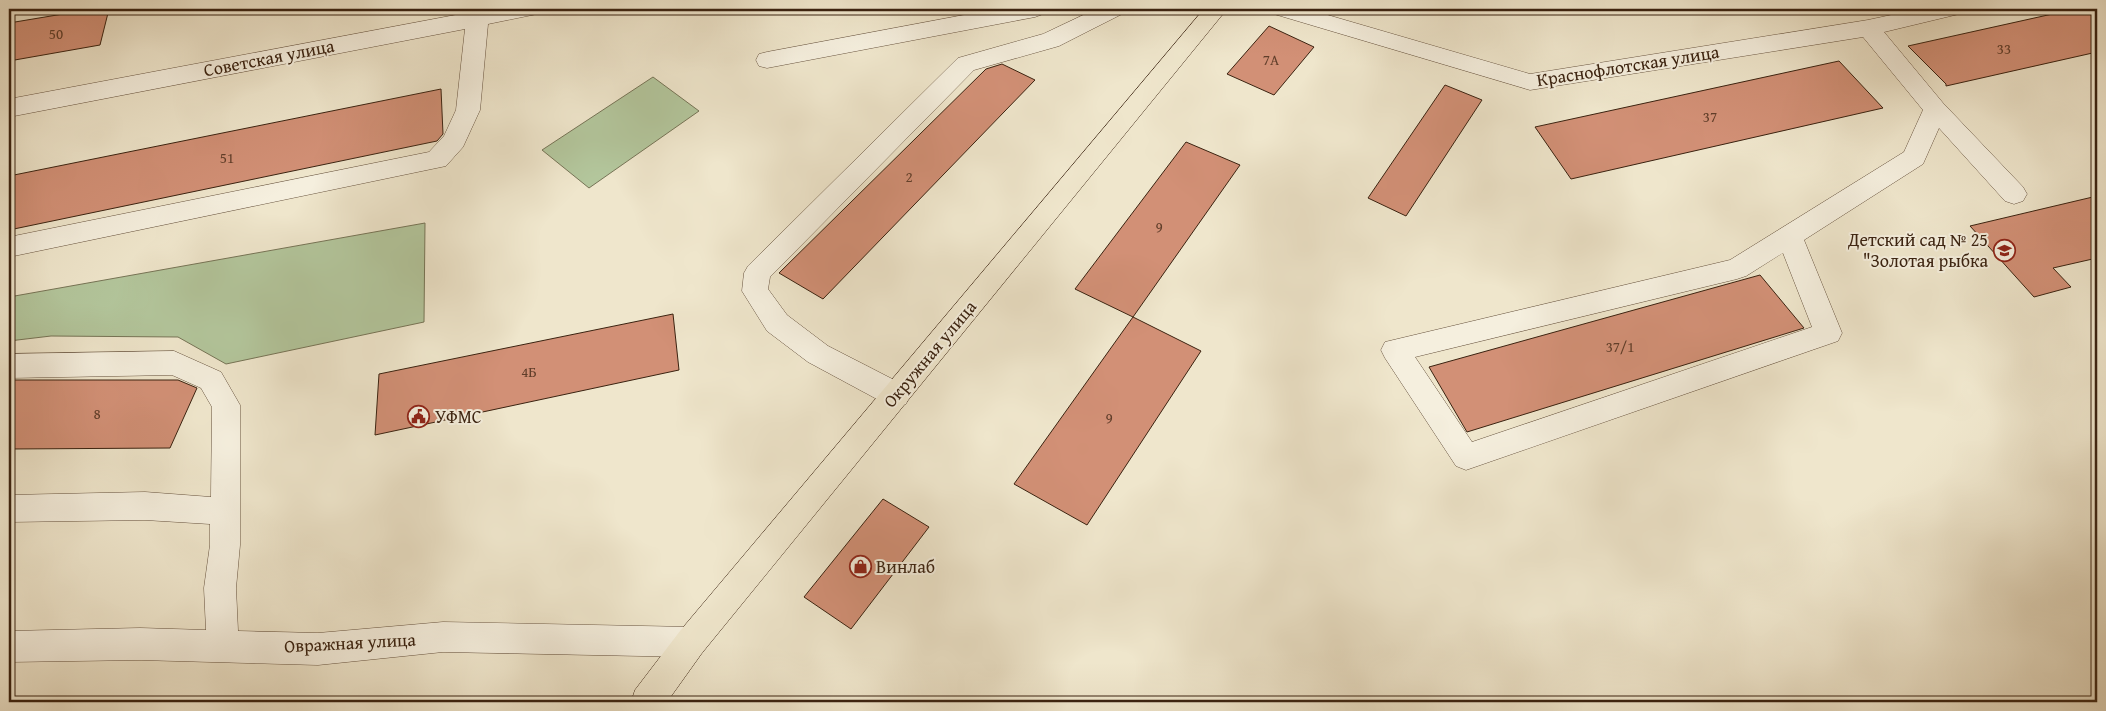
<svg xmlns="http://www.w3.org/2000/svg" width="2106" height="711" font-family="'Gentium Book Plus',serif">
	<rect width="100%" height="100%" fill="#efe6cc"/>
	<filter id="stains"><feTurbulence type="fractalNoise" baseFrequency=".004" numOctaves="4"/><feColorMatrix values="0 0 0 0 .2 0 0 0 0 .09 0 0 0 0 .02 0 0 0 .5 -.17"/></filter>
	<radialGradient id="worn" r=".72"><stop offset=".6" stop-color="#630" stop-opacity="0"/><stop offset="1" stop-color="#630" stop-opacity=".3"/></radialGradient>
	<path fill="#b3c69c" stroke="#767456" d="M 653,77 L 699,111 L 589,188 L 542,150 Z
		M 425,223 L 424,322 L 226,364 L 178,337 L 51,336 L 9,341 L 9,297 Z"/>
	<path fill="#d29076" stroke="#3a2210" d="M 93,9 L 109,9 L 100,45 L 9,61 L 9,23 Z
		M 2075,9 L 2097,9 L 2097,52 L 1946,86 L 1946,84 L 1908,46 Z
		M 1269,26 L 1314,47 L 1274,95 L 1227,74 Z
		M 1839,61 L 1883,108 L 1571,179 L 1535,127 Z
		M 1002,64 L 1035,80 L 823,299 L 779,273 L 986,69 Z
		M 1445,85 L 1482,100 L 1406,216 L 1368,198 Z
		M 441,89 L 443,134 L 437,141 L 9,230 L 9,176 Z
		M 1186,142 L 1240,165 L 1133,317 L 1075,289 Z
		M 2097,196 L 2097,258 L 2053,268 L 2071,287 L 2034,297 L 1970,226 Z
		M 1760,275 L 1804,328 L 1467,432 L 1429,367 Z
		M 673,314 L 679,370 L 375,435 L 379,374 Z
		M 1133,317 L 1201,351 L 1087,525 L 1014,484 Z
		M 9,380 L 178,380 L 197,388 L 170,448 L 9,449 Z
		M 883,499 L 929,527 L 851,629 L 804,597 Z"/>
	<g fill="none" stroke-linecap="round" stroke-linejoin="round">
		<defs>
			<path id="minor" d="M 467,9 L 540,9 L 537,14 L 488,24 L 480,110 L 463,147 L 446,166 L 9,257 L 9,237 L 429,152 L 444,136 L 456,110 L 465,29 L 9,117 L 9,99 L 466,13 Z
				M 996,9 L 1046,9 L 1043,14 L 1035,17 L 767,68 L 759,66 L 756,60 L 759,54 L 767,52 Z
				M 1096,9 L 1125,9 L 1122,14 L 1059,46 L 974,70 L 770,277 L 768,289 L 787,315 L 828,346 L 906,386 L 910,395 L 906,404 L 896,407 L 886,404 L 808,362 L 767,331 L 742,291 L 744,273 L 748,266 L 958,58 L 1043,34 Z
				M 1271,9 L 1307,9 L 1530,74 L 1868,20 L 1919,9 L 1962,9 L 1959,14 L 1884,32 L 1943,103 L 2023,187 L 2027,194 L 2023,201 L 2014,204 L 2005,201 L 1939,128 L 1923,164 L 1804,240 L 1842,333 L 1838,341 L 1466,470 L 1456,466 L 1385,358 L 1381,350 L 1385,342 L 1730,260 L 1904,152 L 1923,110 L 1863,37 L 1530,90 L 1274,14 ZM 1783,253 L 1812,327 L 1472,442 L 1415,357 L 1737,279 L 1746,276 Z
				M 174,351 L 221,372 L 240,405 L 240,545 L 236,588 L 238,631 L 318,633 L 443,622 L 691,627 L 702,631 L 707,642 L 702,653 L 691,657 L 443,652 L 318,665 L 140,660 L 9,662 L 9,631 L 140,628 L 206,630 L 204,588 L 210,545 L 210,524 L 145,520 L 9,522 L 9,495 L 145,492 L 211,497 L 212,407 L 201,388 L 172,375 L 9,378 L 9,354 Z"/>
			<path id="major" d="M 1204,9 L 1227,9 L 702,653 L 667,702 L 631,702 L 635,690 L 680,631 Z"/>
		</defs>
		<use href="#minor" stroke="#67533f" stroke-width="1"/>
		<use href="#major" stroke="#3a2210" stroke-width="1"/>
		<use href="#minor" fill="#f5efde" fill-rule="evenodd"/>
		<use href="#major" fill="#efe6cc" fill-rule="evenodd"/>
	</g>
	<defs>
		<symbol id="school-ring" viewBox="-11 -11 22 22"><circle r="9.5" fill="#f5efde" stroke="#8f2418" stroke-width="1.5"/><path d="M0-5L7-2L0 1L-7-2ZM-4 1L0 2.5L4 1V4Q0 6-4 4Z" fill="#8f2418"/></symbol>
		<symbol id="civic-ring" viewBox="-11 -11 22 22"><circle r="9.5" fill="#f5efde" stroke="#8f2418" stroke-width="1.5"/><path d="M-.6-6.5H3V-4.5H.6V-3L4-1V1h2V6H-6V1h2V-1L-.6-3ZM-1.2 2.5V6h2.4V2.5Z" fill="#8f2418"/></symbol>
		<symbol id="shop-ring" viewBox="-11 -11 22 22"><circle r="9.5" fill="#f5efde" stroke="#8f2418" stroke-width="1.5"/><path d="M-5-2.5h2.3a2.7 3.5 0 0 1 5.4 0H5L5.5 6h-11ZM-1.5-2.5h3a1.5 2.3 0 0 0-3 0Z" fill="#8f2418"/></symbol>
	</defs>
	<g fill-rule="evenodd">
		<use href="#school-ring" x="1992" y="238" width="25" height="25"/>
		<use href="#civic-ring" x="406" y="404" width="25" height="25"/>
		<use href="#shop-ring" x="848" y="554" width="25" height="25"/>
	</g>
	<g text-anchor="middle" stroke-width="4" stroke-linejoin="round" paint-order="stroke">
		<g font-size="15" fill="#603e2a">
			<text x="56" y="39">50</text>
			<text x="2004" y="54">33</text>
			<text x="1271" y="65">7А</text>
			<text x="1710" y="122">37</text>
			<text x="227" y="163">51</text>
			<text x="909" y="182">2</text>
			<text x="1159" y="232">9</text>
			<text x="1620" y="352">37/1</text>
			<text x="529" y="377">4Б</text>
			<text x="97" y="419">8</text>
			<text x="1109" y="423">9</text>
		</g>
		<g font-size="18" fill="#3a2210" stroke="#f5efde">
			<text transform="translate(269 58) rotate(-11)" y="6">Советская улица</text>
			<text transform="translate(1628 66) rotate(-9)" y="6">Краснофлотская улица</text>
			<text transform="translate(930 354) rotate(-50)" y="6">Окружная улица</text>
			<text transform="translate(350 643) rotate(-3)" y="6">Овражная улица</text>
		</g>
		<g font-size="18" fill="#3a2210" stroke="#f5efde" text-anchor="start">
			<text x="1988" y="246" text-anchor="end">Детский сад № 25<tspan x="1988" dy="21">"Золотая рыбка</tspan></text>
			<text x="435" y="423">УФМС</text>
			<text x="876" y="573">Винлаб</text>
		</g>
	</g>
	<rect width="2106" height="711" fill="none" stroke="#efe6cc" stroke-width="30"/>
	<rect x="10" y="10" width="2086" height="691" fill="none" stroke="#3a2210" stroke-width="2.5"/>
	<rect x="15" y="15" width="2076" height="681" fill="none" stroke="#3a2210"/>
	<rect width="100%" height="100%" filter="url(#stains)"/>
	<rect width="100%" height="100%" fill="url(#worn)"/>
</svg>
